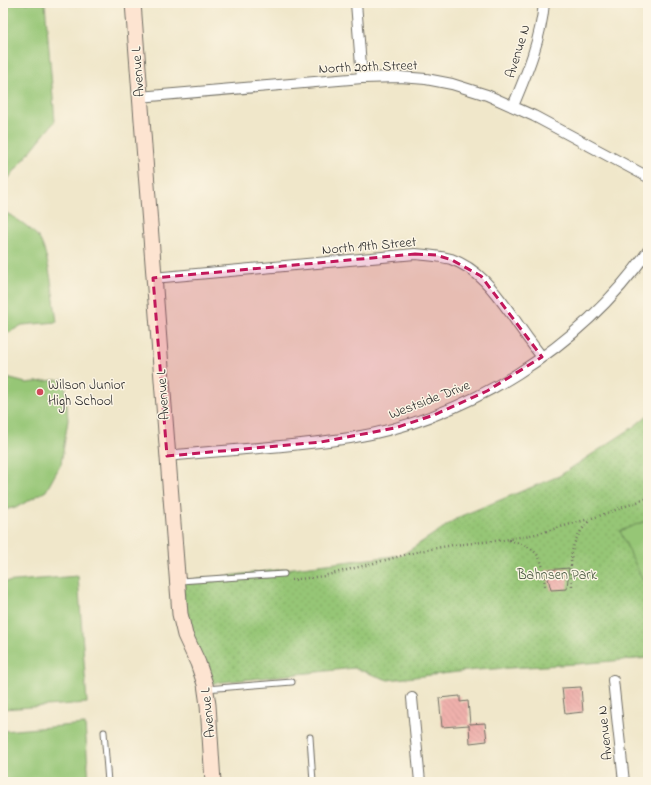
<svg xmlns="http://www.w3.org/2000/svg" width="651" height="785" font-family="'Indie Flower',sans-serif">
	<defs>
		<pattern id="park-dots" width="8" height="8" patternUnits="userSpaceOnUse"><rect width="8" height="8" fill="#96c676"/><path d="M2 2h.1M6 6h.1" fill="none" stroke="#81aa66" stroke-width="1.8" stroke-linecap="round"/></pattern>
		<pattern id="building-back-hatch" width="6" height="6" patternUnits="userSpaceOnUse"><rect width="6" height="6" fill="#efb1ac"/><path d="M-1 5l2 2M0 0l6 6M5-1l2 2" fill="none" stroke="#cd9894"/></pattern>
	</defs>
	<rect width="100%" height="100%" fill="#fcf5e5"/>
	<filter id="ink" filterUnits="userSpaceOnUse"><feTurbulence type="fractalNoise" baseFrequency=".025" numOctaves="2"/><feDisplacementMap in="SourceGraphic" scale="8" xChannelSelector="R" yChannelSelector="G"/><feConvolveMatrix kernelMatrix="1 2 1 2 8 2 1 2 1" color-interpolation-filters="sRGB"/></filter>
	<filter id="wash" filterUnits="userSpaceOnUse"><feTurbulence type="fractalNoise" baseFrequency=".012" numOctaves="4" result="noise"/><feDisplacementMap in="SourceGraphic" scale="16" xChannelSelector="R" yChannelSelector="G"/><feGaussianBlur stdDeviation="0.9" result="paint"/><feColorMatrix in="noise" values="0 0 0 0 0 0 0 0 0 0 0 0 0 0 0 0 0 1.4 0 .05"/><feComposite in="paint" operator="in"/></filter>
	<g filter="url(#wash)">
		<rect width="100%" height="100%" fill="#f0e7ca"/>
		<path fill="url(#park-dots)" stroke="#607850" d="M 648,415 L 648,658 L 576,664 L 476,670 L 388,680 L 354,668 L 205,684 L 177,582 L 402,555 L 461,516 L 559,476 L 632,428 Z"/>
		<path fill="#96c676" stroke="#607850" d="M 3,3 L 45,3 L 55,121 L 3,185 Z
			M 3,211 C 15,218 29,226 38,237 C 49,251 54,302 57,322 L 22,325 L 3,336 Z
			M 3,377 L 26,383 L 65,379 L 68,420 L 61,464 L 46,491 L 17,507 L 3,510 Z
			M 648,520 L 648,586 L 643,581 L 620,531 Z
			M 78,576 L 87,703 L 3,709 L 3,582 Z
			M 85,724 L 89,782 L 3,782 L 3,731 Z"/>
		<g id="blocks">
			<path fill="url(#building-back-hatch)" d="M 569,568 L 567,589 L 551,590 L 546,570 Z
				M 581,687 L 583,712 L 565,714 L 562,688 Z
				M 460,696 L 460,702 L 468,701 L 470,724 L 485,723 L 487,741 L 470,743 L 469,725 L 442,727 L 439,698 Z"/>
		</g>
	</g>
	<g filter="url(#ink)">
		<use href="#blocks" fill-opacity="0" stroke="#706d63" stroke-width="1"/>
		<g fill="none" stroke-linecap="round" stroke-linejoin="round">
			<defs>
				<path id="lane" d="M 180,581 L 284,574
					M 206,689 L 292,682
					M 104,732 L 108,782
					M 310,737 L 313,782"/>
				<path id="street" d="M 356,3 L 362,78
					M 139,97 L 362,78 L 400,77 L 426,79 L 452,84 L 487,95 L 534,116 L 648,177
					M 513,106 C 527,73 541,39 544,3
					M 153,278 L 415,254 C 428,255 439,256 451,259 C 479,269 495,292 511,314 C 521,329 531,343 542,357
					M 167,456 C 227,450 290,447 350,438 C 467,419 580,348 648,251
					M 613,680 L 624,782
					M 412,698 L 420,782"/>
				<path id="secondary" d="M 133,3 L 180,614 L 185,635 L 198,663 L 205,684 L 208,705 L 213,782"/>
			</defs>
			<use href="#lane" stroke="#706d63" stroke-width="7"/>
			<use href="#street" stroke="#706d63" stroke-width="12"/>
			<use href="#secondary" stroke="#706d63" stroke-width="17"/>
			<path stroke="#706d63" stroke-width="2.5" stroke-dasharray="1 3" stroke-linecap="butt" d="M 509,540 C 541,549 543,558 545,588
				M 291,580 L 324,576 L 420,551 L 453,545 L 504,540 L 536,534 L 599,516 L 648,498
				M 572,586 C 570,557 569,542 590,520"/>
			<use href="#lane" stroke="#fff" stroke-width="5"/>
			<use href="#street" stroke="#fff" stroke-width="10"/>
			<use href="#secondary" stroke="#fde4d1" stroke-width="15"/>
		</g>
	</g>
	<path fill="#c2185b" fill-opacity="0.2" stroke="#c2185b" stroke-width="3" stroke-dasharray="8 5" stroke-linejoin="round" d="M 415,254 L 436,255 L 452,260 L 481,276 L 542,357 L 487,391 L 434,415 L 395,428 L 321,442 L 167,456 L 153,278 Z"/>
	<circle fill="#d1495b" stroke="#fcf5e5" stroke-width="1.5" cx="40" cy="392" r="4"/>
	<g text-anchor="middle" stroke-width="3" stroke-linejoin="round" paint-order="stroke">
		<g font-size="14" fill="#2b2b2b" stroke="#fcf5e5">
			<text transform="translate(517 51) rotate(-73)" y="5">Avenue N</text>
			<text transform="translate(368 66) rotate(-2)" y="5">North 20th Street</text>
			<text transform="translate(137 72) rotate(-94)" y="5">Avenue L</text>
			<text transform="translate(369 245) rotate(-5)" y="5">North 19th Street</text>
			<text transform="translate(162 395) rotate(-94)" y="5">Avenue L</text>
			<text transform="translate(429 399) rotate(-21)" y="5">Westside Drive</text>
			<text transform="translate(207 713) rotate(-96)" y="5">Avenue L</text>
			<text transform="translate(604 733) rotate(-96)" y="5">Avenue N</text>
		</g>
		<g font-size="14" fill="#2b2b2b" stroke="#fcf5e5" text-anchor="start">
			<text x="48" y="389">Wilson Junior<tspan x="48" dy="16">High School</tspan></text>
		</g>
		<g font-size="14" fill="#4b5a42" stroke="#fcf5e5">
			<text x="557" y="579">Bahnsen Park</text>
		</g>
	</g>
	<rect width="651" height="785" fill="none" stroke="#fcf5e5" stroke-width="16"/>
</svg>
